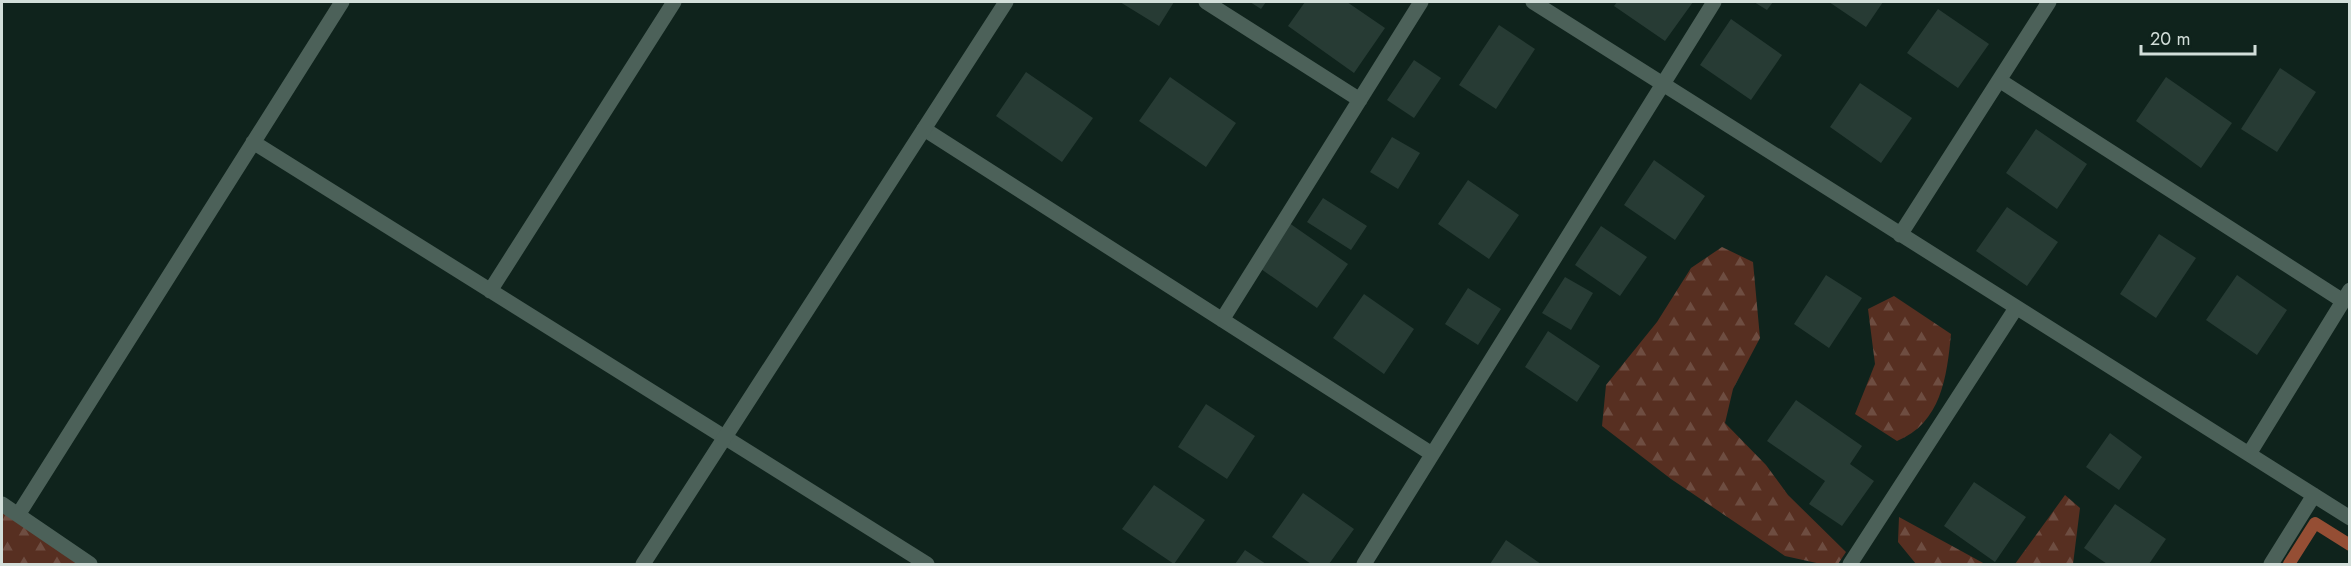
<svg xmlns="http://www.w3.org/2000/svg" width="2351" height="566" font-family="Jost,sans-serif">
	<defs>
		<pattern id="forest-firs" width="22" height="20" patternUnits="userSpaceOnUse" patternTransform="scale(1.5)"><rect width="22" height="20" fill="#572f21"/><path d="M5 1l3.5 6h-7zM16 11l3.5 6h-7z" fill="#6e4d41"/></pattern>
	</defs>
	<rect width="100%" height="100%" fill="#0f231c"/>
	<path fill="url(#forest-firs)" d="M 1722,247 L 1753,262 L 1760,338 L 1733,389 L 1725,423 L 1766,465 L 1788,495 L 1846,552 L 1838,564 L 1821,564 L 1785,556 L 1671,479 L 1602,426 L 1606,385 L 1657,322 L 1691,268 Z
		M 1894,296 L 1951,334 C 1947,377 1941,423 1897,441 L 1855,414 L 1875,364 L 1868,309 Z
		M 2065,495 L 2080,508 L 2073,564 L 2015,564 Z
		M 2,508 L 83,564 L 2,564 Z
		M 1899,517 L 1985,564 L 1916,564 L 1898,542 Z"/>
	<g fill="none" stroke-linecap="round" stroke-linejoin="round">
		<path stroke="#954e34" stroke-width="12" d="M 2289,564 L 2315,523 L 2350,545"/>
	</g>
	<path fill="#273b34" d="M 1120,2 L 1174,2 L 1159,26 Z
		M 1250,2 L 1266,2 L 1261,9 Z
		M 1305,2 L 1347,2 L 1385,28 L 1354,73 L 1288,26 Z
		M 1617,2 L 1693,2 L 1665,41 L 1614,6 Z
		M 1754,2 L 1773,2 L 1767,10 Z
		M 1829,2 L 1883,2 L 1866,27 Z
		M 1938,9 L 1989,44 L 1958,88 L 1907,53 Z
		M 1731,19 L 1782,55 L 1751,100 L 1700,65 Z
		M 1499,25 L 1535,49 L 1496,109 L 1459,85 Z
		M 1414,60 L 1441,78 L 1414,118 L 1387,100 Z
		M 2280,68 L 2316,92 L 2277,152 L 2241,129 Z
		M 1026,72 L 1093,118 L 1062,162 L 996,116 Z
		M 1170,77 L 1236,123 L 1206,167 L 1139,121 Z
		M 2166,77 L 2232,123 L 2201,168 L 2136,121 Z
		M 1860,83 L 1912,118 L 1881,163 L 1830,127 Z
		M 2036,129 L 2087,164 L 2057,209 L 2006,173 Z
		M 1392,137 L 1420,153 L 1398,189 L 1370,172 Z
		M 1654,160 L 1705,196 L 1675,240 L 1624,205 Z
		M 1468,180 L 1519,215 L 1489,259 L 1438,224 Z
		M 1323,198 L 1367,226 L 1351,250 L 1307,222 Z
		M 2007,207 L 2058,242 L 2027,286 L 1976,251 Z
		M 1282,218 L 1348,264 L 1317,308 L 1251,262 Z
		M 1601,226 L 1647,257 L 1620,296 L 1575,265 Z
		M 2159,234 L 2196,258 L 2156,318 L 2120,294 Z
		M 1826,275 L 1862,298 L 1829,348 L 1794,324 Z
		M 2237,275 L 2287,310 L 2257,355 L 2206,320 Z
		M 1565,277 L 1593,293 L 1571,330 L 1542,313 Z
		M 1468,288 L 1501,309 L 1478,345 L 1445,324 Z
		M 1364,294 L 1414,329 L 1384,374 L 1333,338 Z
		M 1548,331 L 1600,366 L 1577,402 L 1525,367 Z
		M 1796,400 L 1862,446 L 1850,464 L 1874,481 L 1842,526 L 1809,504 L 1825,481 L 1767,441 Z
		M 1206,404 L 1255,436 L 1227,479 L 1178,447 Z
		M 2110,433 L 2142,457 L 2119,490 L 2086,467 Z
		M 1974,482 L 2026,517 L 1995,562 L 1944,526 Z
		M 1154,485 L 1205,520 L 1174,564 L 1122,529 Z
		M 1303,493 L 1354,529 L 1329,564 L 1311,564 L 1272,537 Z
		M 2115,504 L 2166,539 L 2149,564 L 2107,564 L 2084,548 Z
		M 1506,540 L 1541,564 L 1490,564 Z
		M 1245,550 L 1266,564 L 1235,564 Z"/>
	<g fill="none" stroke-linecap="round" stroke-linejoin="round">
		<path stroke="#4c6159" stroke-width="15" d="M 1206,2 L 1360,100
			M 1533,2 L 2350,518
			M 1999,80 L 2343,301
			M 924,129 L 1432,454
			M 253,142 L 927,564
			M 1900,235 L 2049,2
			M 490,291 L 674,2
			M 1222,320 L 1421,2
			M 2249,454 L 2350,290
			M 2,504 L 90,564
			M 18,515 L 342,2
			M 1364,564 L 1714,2
			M 1850,564 L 2016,308
			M 2271,564 L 2314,495"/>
		<path stroke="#4c6159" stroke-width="15" d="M 643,564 L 1006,2"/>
	</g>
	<rect width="2351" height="566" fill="none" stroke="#d2ded9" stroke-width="6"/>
	<path d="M2141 45v9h114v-9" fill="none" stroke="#d2ded9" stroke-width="3"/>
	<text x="2150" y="45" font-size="18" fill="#d2ded9" stroke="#0f231c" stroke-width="4.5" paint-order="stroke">20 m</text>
</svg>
